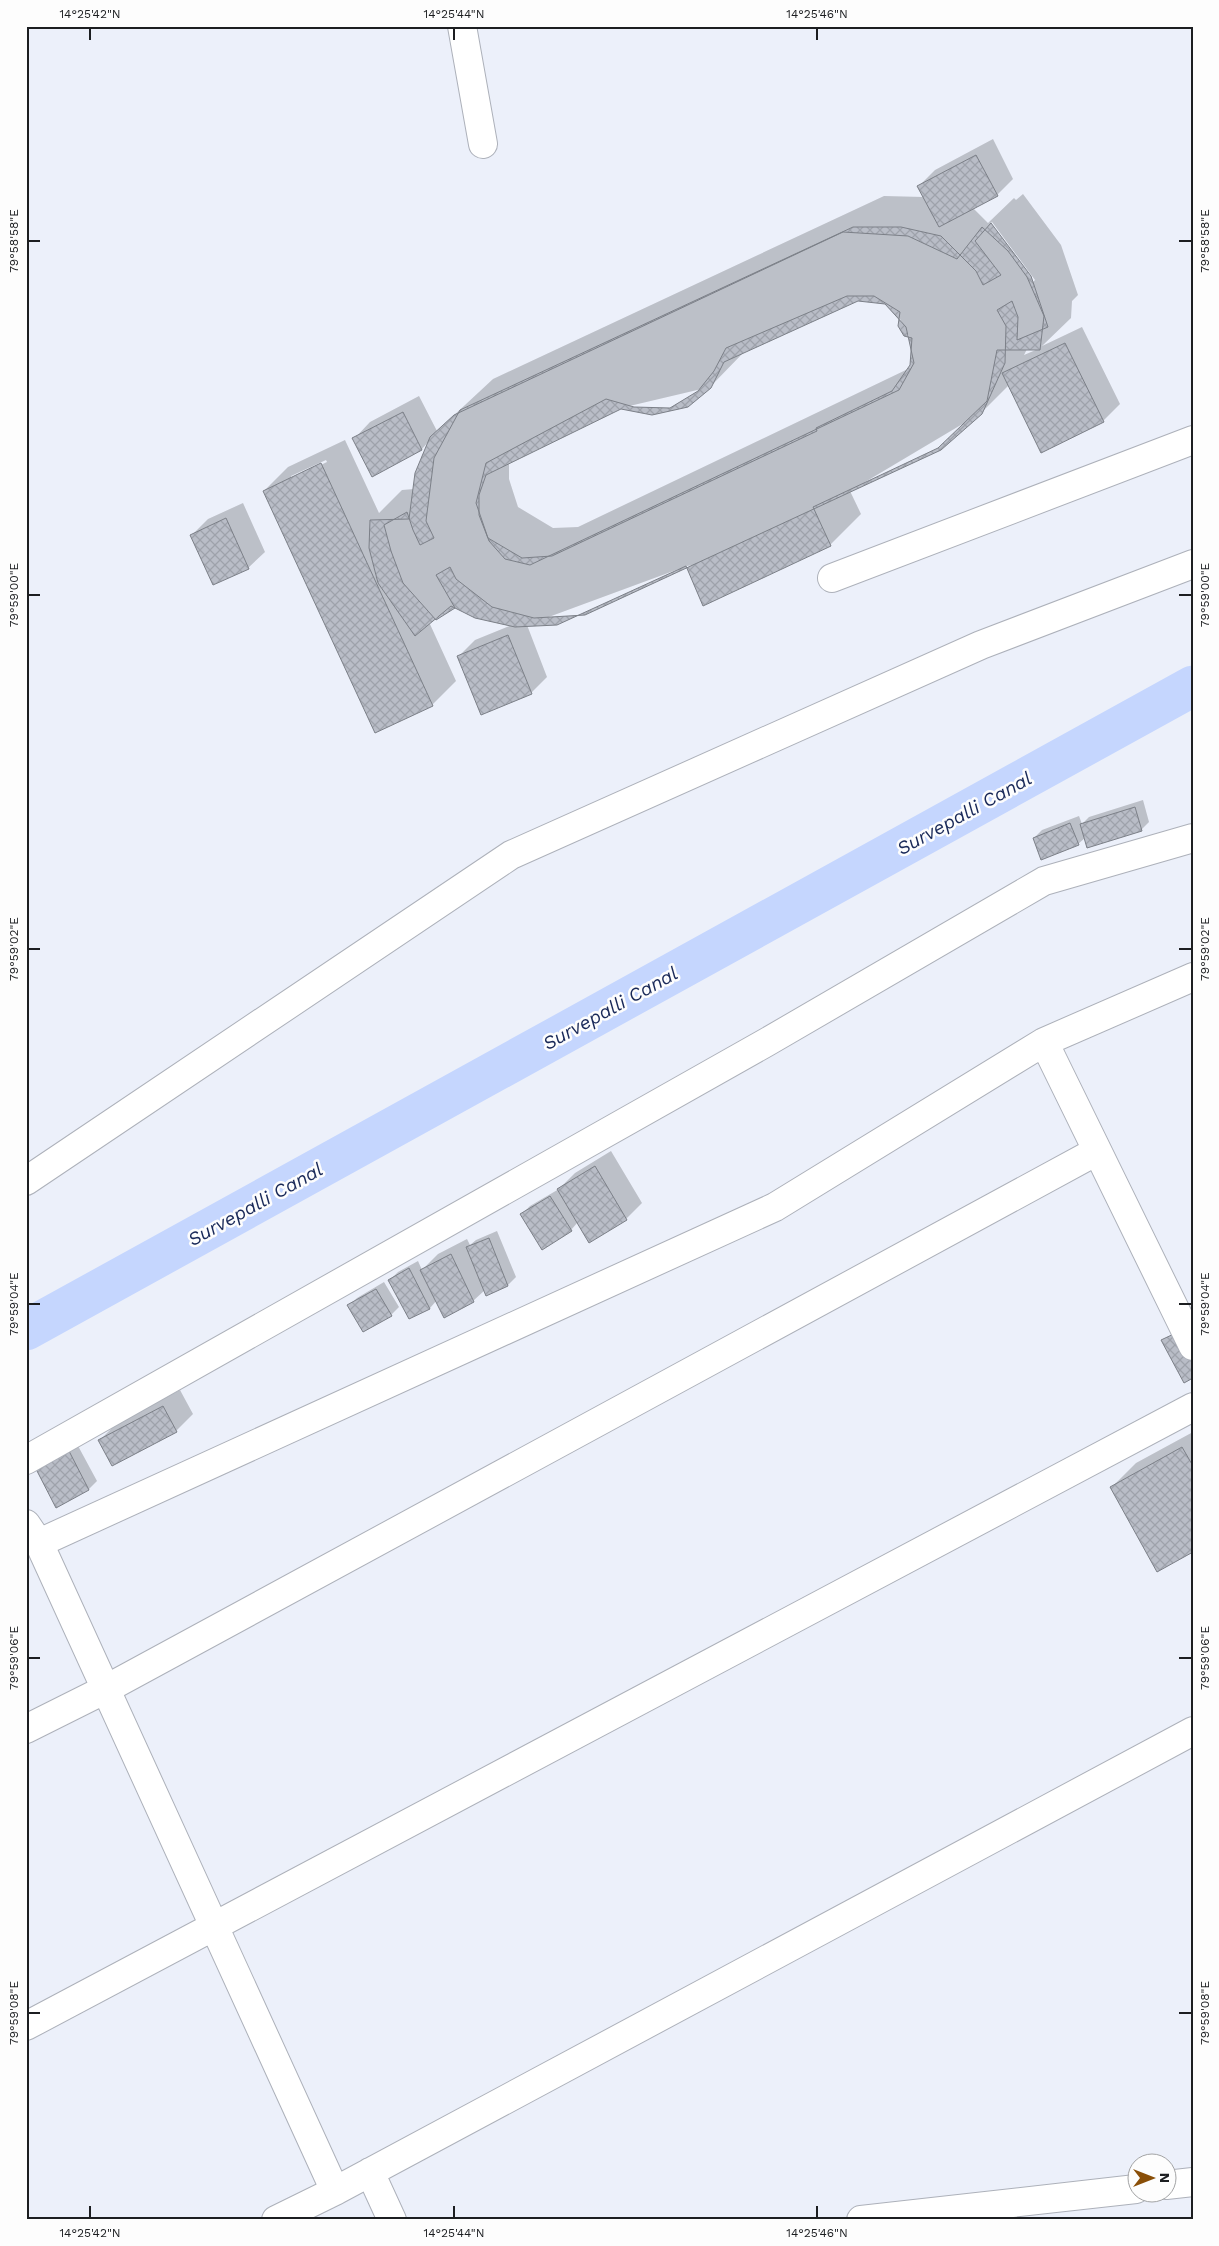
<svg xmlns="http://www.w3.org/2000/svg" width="1219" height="2246" font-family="'Work Sans',sans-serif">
	<defs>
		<pattern id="building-cross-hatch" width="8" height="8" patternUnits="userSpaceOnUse" patternTransform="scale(1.25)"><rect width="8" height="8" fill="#b9bdc7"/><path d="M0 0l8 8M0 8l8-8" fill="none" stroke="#9ea2ab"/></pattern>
	</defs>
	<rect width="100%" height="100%" fill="#ecf0fa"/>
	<path fill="#0003" fill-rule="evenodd" d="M 993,139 L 1013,179 L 997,195 L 973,208 L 988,223 L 1014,198 L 1016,200 L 1023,194 L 1061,245 L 1078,295 L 1072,301 L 1071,318 L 1042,346 L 1082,327 L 1120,404 L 1103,421 L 1009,385 L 981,413 L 850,491 L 861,514 L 830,545 L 687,566 L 527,625 L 547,677 L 531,693 L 459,656 L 475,640 L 512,625 L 455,606 L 429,622 L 456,681 L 432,705 L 264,491 L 288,467 L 345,440 L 379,513 L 402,490 L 414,489 L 429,441 L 422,449 L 373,475 L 354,439 L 370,422 L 419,396 L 437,431 L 493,379 L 884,196 L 924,197 L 919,186 L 935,170 ZM 992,222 L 1035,280 L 1033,282 L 990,224 ZM 858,300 L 886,303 L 900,319 L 909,336 L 912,351 L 910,368 L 578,527 L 553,528 L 518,507 L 509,479 L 509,463 L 621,408 L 710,387 L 744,352 ZM 1027,349 L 1038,349 L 1024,355 ZM 326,460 L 327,462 L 291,479 L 291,476 Z
		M 243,503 L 265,552 L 248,568 L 192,535 L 208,519 Z
		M 1143,800 L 1149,822 L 1141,830 L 1085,838 L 1078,844 L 1034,838 L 1042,830 L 1079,816 L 1082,824 L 1089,817 Z
		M 611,1151 L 642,1203 L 626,1219 L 578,1222 L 571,1230 L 522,1214 L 530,1206 L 559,1189 L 575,1173 Z
		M 497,1231 L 516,1277 L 508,1285 L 485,1290 L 473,1301 L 437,1300 L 430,1308 L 409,1318 L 390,1280 L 398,1272 L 418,1261 L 422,1270 L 438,1254 L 467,1239 L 470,1245 L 476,1240 Z
		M 384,1282 L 399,1307 L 391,1315 L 349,1306 L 357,1298 Z
		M 180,1390 L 193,1414 L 176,1431 L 100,1440 L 116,1424 Z
		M 1193,1432 L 1193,1551 L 1112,1487 L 1136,1463 Z
		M 77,1444 L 97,1481 L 89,1489 L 37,1469 Z"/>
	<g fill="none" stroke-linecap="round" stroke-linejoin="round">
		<path stroke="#c5d6fe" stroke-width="41" d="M 26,1330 L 1193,686"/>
	</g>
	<path fill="url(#building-cross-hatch)" stroke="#7c8088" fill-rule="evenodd" d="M 976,155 L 998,196 L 939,227 L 917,186 Z
		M 991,223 L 1031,276 L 1048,327 L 1017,340 L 1018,317 L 1012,301 L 997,310 L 1006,326 L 1005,363 L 982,414 L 941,450 L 585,615 L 534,618 L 492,607 L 456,579 L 450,567 L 436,575 L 455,608 L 436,620 L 403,583 L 391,551 L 384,525 L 407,512 L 413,530 L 420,545 L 434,538 L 426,521 L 434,458 L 460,410 L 853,227 L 901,227 L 941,236 L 976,271 L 983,285 L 1001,275 L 975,241 ZM 847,296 L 874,296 L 900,312 L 898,326 L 904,336 L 912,338 L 910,365 L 892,391 L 816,428 L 817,431 L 552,556 L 522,558 L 488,538 L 476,503 L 486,463 L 606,399 L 634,407 L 670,408 L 698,391 L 714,371 L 726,348 Z
		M 982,227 L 1008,251 L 1027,277 L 1044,316 L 1040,350 L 997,350 L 987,401 L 938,448 L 813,507 L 831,546 L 703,606 L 686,566 L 557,625 L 515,627 L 475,618 L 451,606 L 415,636 L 378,583 L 369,548 L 370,520 L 409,519 L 415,473 L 430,437 L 454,415 L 843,232 L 908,236 L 957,259 ZM 858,301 L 885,304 L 906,327 L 914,363 L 899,390 L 530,565 L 505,559 L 489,541 L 479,515 L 479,495 L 486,475 L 621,409 L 652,415 L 688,407 L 711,388 L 724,362 Z
		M 1065,343 L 1104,422 L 1041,453 L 1002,373 Z
		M 403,412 L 422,450 L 372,477 L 352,438 Z
		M 321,463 L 433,706 L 375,733 L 263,491 Z
		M 226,518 L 249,569 L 213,585 L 190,535 Z
		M 508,635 L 532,694 L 481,715 L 457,656 Z
		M 1135,807 L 1142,831 L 1087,848 L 1080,824 Z
		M 1070,823 L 1079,845 L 1041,860 L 1033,838 Z
		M 595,1166 L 627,1220 L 589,1243 L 557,1189 Z
		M 550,1196 L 572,1231 L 542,1250 L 520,1214 Z
		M 489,1238 L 508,1286 L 486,1296 L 466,1247 Z
		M 451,1254 L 474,1302 L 444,1318 L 420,1270 Z
		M 409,1268 L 430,1309 L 409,1319 L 388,1280 Z
		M 376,1289 L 392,1316 L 363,1332 L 347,1305 Z
		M 1178,1332 L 1193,1360 L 1193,1378 L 1184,1383 L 1161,1340 Z
		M 163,1406 L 177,1432 L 112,1466 L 98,1440 Z
		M 1182,1447 L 1193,1466 L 1193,1552 L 1157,1572 L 1110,1487 Z
		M 69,1451 L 89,1490 L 56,1508 L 36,1469 Z"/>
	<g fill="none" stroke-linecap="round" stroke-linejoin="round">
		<defs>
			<path id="minor" d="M 462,26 L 483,144
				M 832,578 L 1193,440
				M 1044,1042 L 1193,1346
				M 26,1181 L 511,855 L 981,645 L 1193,564
				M 26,1460 L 767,1042 L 1044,881 L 1193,838
				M 26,1524 L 39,1543 L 335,2191
				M 39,1543 L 775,1207 L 1044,1042 L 1193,977
				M 26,1729 L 106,1689 L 1097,1151
				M 26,2026 L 1193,1407
				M 370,2172 L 392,2220
				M 1166,2185 L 1193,2182
				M 276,2220 L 335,2191 L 1193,1731
				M 861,2220 L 1136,2189"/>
		</defs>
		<use href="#minor" stroke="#adb1ba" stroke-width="30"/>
		<use href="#minor" stroke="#fff" stroke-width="28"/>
	</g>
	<path fill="none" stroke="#1c1e21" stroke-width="2" d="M 90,28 L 90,40M 454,28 L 454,40M 817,28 L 817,40M 28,241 L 40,241M 1179,241 L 1192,241M 28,595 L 40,595M 1179,595 L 1192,595M 28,949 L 40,949M 1179,949 L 1192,949M 28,1304 L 40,1304M 1179,1304 L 1192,1304M 28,1658 L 40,1658M 1179,1658 L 1192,1658M 28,2013 L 40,2013M 1179,2013 L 1192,2013M 90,2206 L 90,2218M 454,2206 L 454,2218M 817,2206 L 817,2218"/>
	<g text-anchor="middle" stroke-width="5" stroke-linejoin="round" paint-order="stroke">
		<g font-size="19" font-style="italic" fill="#182858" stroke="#fdfdfd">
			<text transform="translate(964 813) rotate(-29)" y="7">Survepalli Canal</text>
			<text transform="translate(610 1008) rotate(-29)" y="7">Survepalli Canal</text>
			<text transform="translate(255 1204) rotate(-29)" y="7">Survepalli Canal</text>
		</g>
	</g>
	<rect width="1219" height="2246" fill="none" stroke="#fdfdfd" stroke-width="55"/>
	<g transform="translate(1152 2178) rotate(90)"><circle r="24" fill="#fdfdfd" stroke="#a3a4a5"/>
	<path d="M0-4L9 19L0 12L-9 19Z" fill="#894e07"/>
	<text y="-8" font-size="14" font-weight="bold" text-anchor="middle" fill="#1c1e21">N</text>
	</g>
	<rect x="28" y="28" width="1164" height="2190" fill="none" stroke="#1c1e21" stroke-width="2"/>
	<g font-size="12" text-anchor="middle" fill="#1c1e21">
		<text x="90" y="18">14°25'42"N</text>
		<text x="454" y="18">14°25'44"N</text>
		<text x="817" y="18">14°25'46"N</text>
		<text transform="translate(1205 241) rotate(-90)" y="4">79°58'58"E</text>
		<text transform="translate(14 241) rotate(-90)" y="4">79°58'58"E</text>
		<text transform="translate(14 595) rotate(-90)" y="4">79°59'00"E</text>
		<text transform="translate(1205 595) rotate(-90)" y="4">79°59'00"E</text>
		<text transform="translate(1205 949) rotate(-90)" y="4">79°59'02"E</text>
		<text transform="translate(14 949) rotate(-90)" y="4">79°59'02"E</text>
		<text transform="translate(1205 1304) rotate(-90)" y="4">79°59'04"E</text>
		<text transform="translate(14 1304) rotate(-90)" y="4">79°59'04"E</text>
		<text transform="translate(14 1658) rotate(-90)" y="4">79°59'06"E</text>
		<text transform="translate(1205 1658) rotate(-90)" y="4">79°59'06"E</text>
		<text transform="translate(14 2013) rotate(-90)" y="4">79°59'08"E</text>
		<text transform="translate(1205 2013) rotate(-90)" y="4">79°59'08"E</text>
		<text x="90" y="2237">14°25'42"N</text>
		<text x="454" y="2237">14°25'44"N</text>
		<text x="817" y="2237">14°25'46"N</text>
	</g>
</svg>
